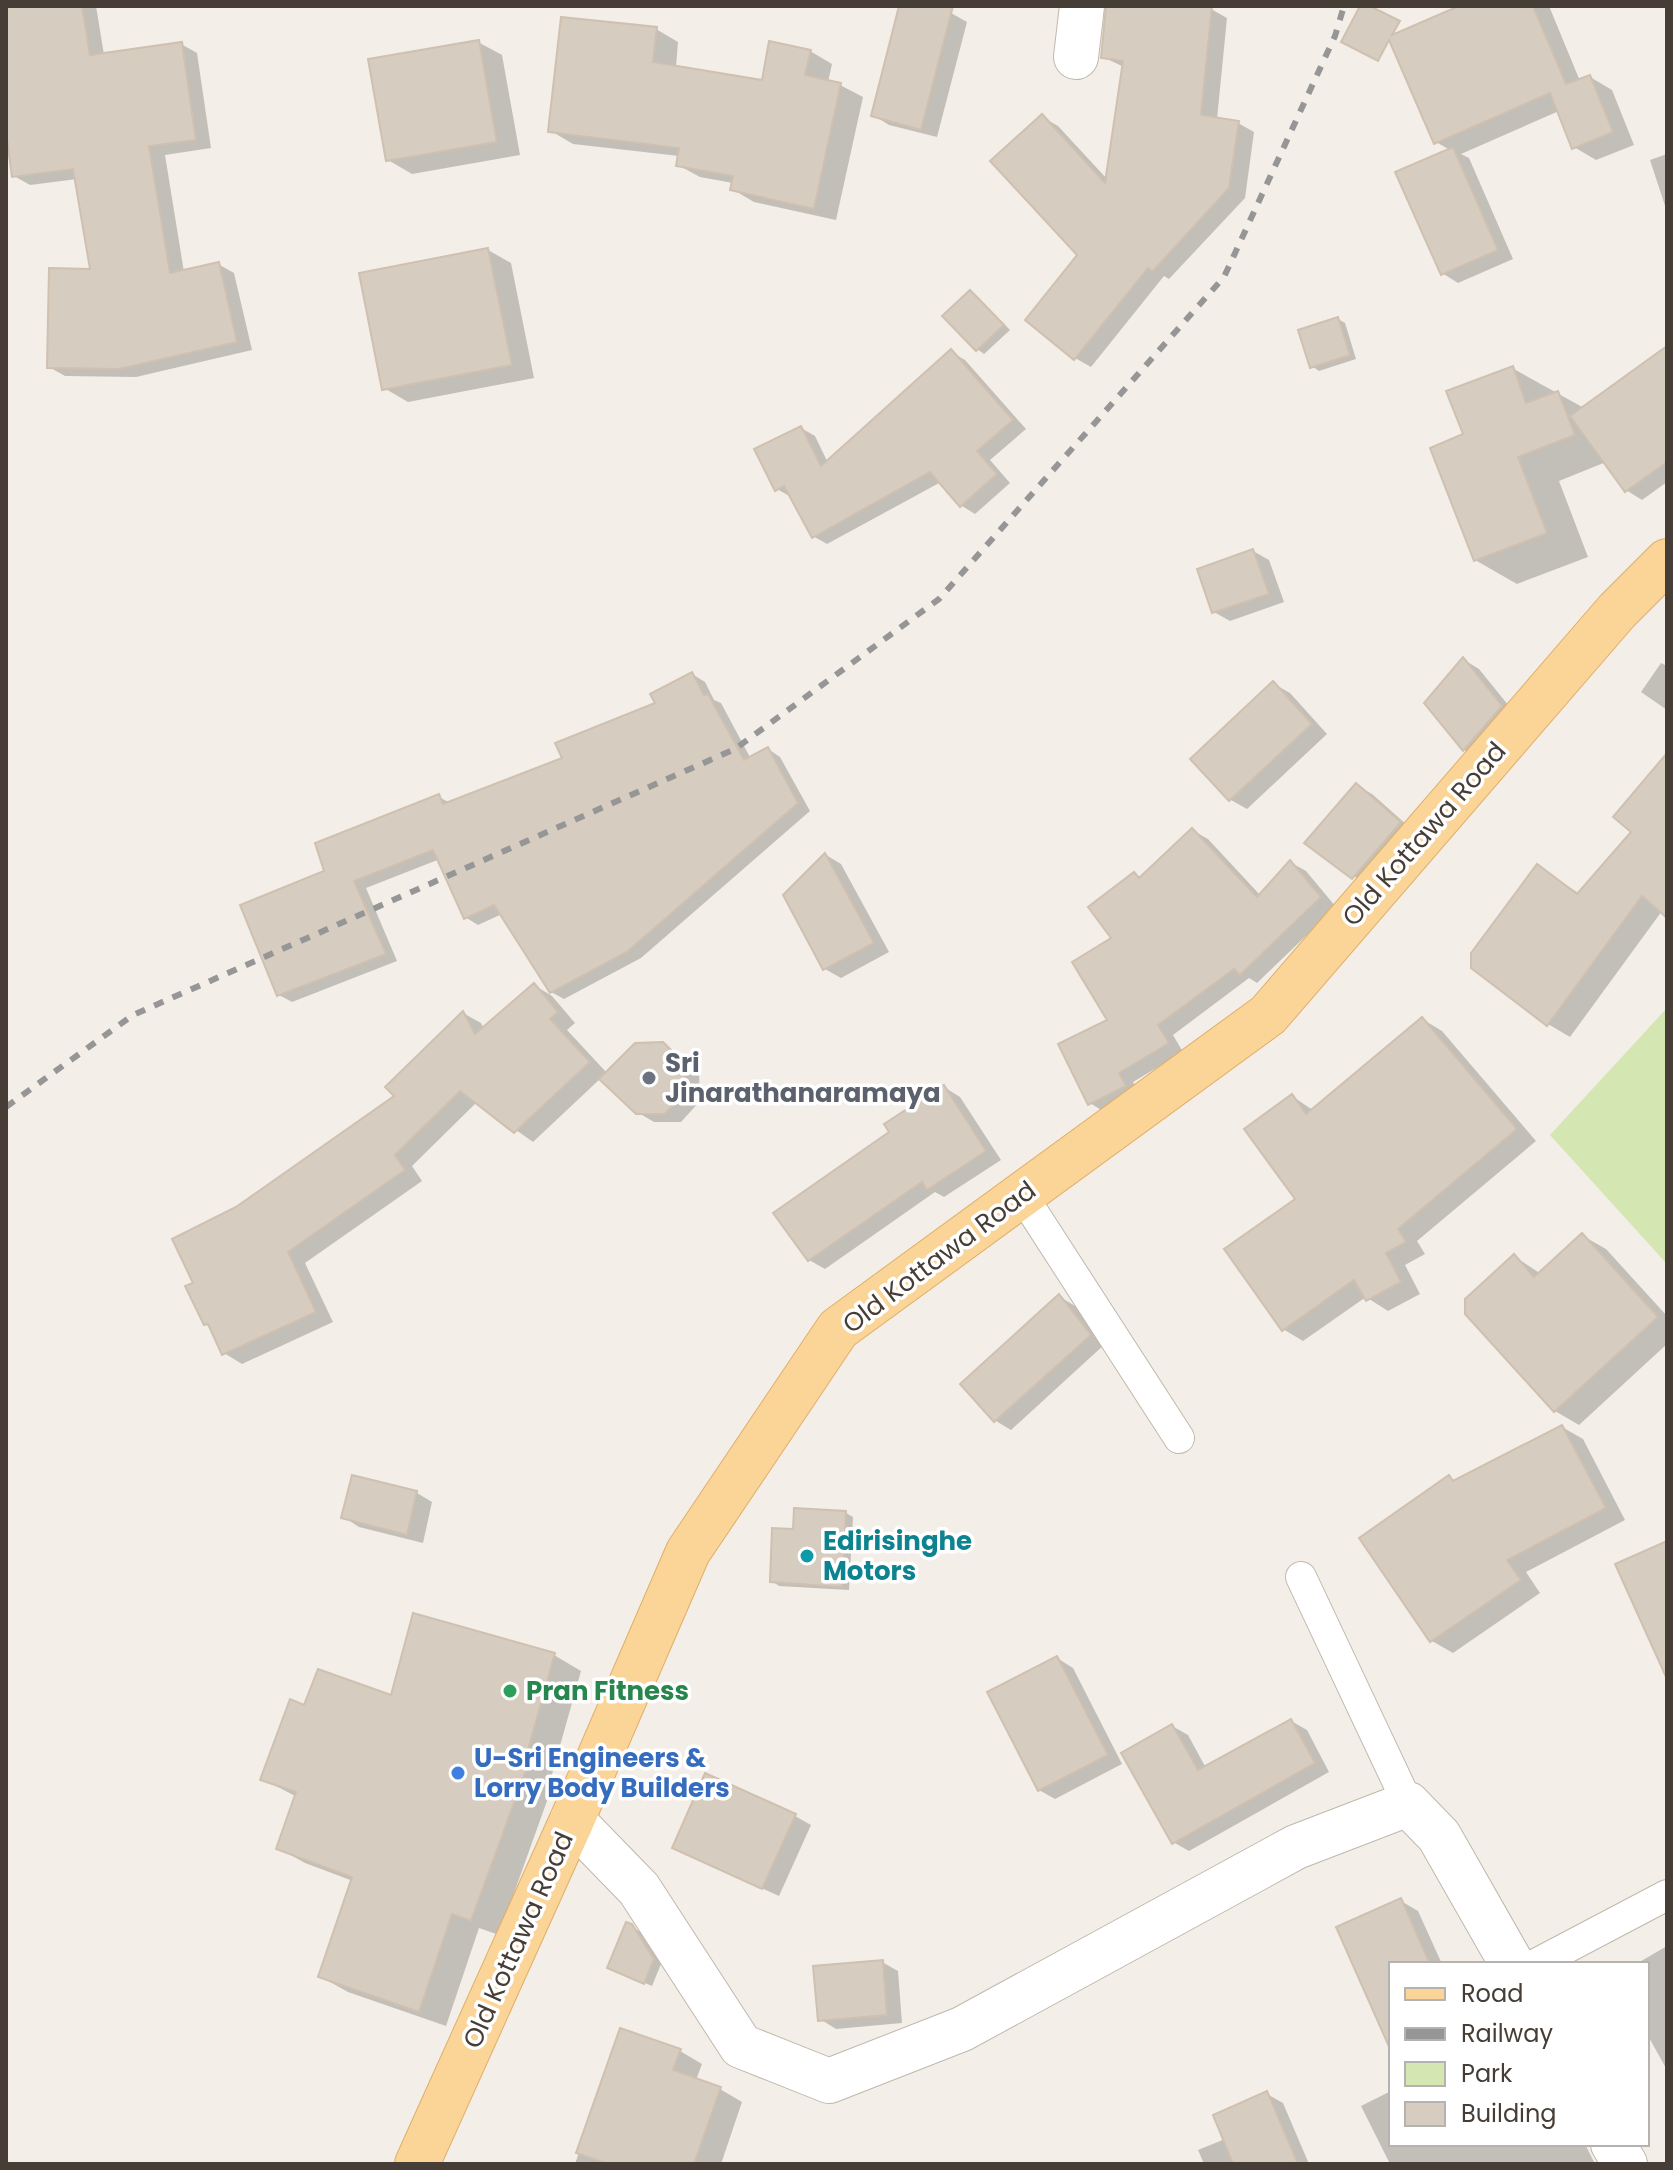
<svg xmlns="http://www.w3.org/2000/svg" width="1673" height="2170" font-family="Poppins,sans-serif">
	<rect width="100%" height="100%" fill="#f3eee7"/>
	<path fill="#d4e6b1" d="M 1667,1008 L 1667,1264 L 1550,1135 Z"/>
	<path fill="#0003" d="M 6,6 L 96,6 L 104,55 L 181,44 L 197,53 L 211,148 L 165,155 L 184,272 L 218,264 L 234,273 L 252,350 L 136,377 L 65,376 L 49,367 L 92,271 L 77,179 L 30,185 L 14,176 L 6,117 Z
		M 901,6 L 925,6 L 951,13 L 967,22 L 937,137 L 889,125 L 873,115 Z
		M 1108,6 L 1186,6 L 1211,9 L 1227,18 L 1217,119 L 1238,123 L 1254,132 L 1245,198 L 1169,279 L 1164,276 L 1091,367 L 1075,358 L 1080,255 L 1042,117 L 1058,126 L 1108,180 L 1124,67 L 1103,57 Z
		M 1464,6 L 1549,6 L 1580,81 L 1590,77 L 1612,90 L 1634,145 L 1596,160 L 1574,147 L 1559,111 L 1461,154 L 1469,158 L 1513,259 L 1458,283 L 1442,273 L 1450,150 L 1436,142 Z
		M 656,29 L 678,42 L 676,67 L 763,82 L 810,51 L 832,64 L 828,82 L 840,85 L 863,97 L 836,220 L 754,202 L 732,189 L 733,183 L 700,177 L 678,165 L 679,156 L 573,144 L 551,131 Z
		M 478,42 L 502,55 L 520,155 L 412,174 L 388,160 Z
		M 1667,154 L 1667,212 L 1650,160 Z
		M 488,250 L 511,263 L 534,378 L 408,402 L 384,388 Z
		M 970,292 L 978,297 L 1010,330 L 984,354 L 977,349 Z
		M 1338,319 L 1345,323 L 1356,359 L 1319,371 L 1312,366 Z
		M 1667,349 L 1667,482 L 1642,500 L 1626,490 L 1606,462 L 1559,481 L 1588,557 L 1517,584 L 1475,560 L 1465,436 L 1512,368 L 1584,408 Z
		M 951,352 L 965,360 L 1026,429 L 990,460 L 1010,483 L 975,514 L 962,506 L 941,482 L 827,544 L 813,536 L 791,497 L 777,489 L 801,428 L 815,436 L 828,463 Z
		M 1253,551 L 1269,560 L 1284,602 L 1230,621 L 1214,612 Z
		M 1464,660 L 1479,669 L 1517,716 L 1480,759 L 1464,750 L 1427,703 Z
		M 1661,663 L 1667,666 L 1667,710 L 1641,692 Z
		M 692,674 L 705,682 L 714,700 L 721,703 L 751,759 L 768,749 L 780,757 L 810,811 L 641,958 L 564,999 L 551,992 L 502,914 L 478,925 L 465,917 L 440,859 L 366,888 L 397,961 L 292,1002 L 279,995 L 326,872 L 439,797 L 450,803 L 564,759 L 657,704 Z
		M 1274,684 L 1290,693 L 1327,734 L 1247,809 L 1231,800 L 1192,759 Z
		M 1667,756 L 1667,914 L 1662,911 L 1570,1037 L 1548,1024 L 1538,867 L 1580,894 L 1633,832 Z
		M 1356,785 L 1372,794 L 1416,833 L 1369,887 L 1307,842 Z
		M 1192,830 L 1208,839 L 1261,896 L 1290,862 L 1306,871 L 1336,907 L 1257,983 L 1249,978 L 1173,1035 L 1183,1052 L 1133,1082 L 1140,1095 L 1106,1113 L 1090,1103 L 1110,1021 L 1114,938 L 1134,874 L 1141,878 Z
		M 826,855 L 841,864 L 889,952 L 841,978 L 825,969 Z
		M 534,985 L 552,996 L 575,1023 L 567,1030 L 607,1073 L 663,1044 L 679,1054 L 699,1074 L 700,1101 L 681,1122 L 654,1122 L 637,1112 L 601,1078 L 533,1142 L 477,1102 L 412,1166 L 422,1181 L 305,1263 L 333,1322 L 242,1364 L 224,1353 L 212,1328 L 205,1324 L 196,1283 L 237,1208 L 397,1097 L 463,1013 L 481,1023 L 484,1029 Z
		M 1422,1019 L 1442,1031 L 1536,1141 L 1417,1241 L 1425,1254 L 1405,1265 L 1420,1294 L 1388,1311 L 1366,1297 L 1303,1341 L 1283,1329 L 1298,1199 L 1292,1096 L 1314,1111 Z
		M 944,1087 L 960,1097 L 1001,1160 L 944,1197 L 935,1192 L 825,1269 L 809,1260 L 892,1132 Z
		M 1583,1236 L 1606,1249 L 1667,1316 L 1667,1344 L 1579,1425 L 1555,1411 L 1514,1256 L 1541,1274 Z
		M 1060,1297 L 1075,1306 L 1105,1344 L 1011,1430 L 996,1421 L 963,1384 Z
		M 1562,1427 L 1583,1439 L 1625,1520 L 1526,1572 L 1540,1593 L 1453,1653 L 1432,1641 L 1362,1538 L 1449,1477 L 1457,1482 Z
		M 354,1478 L 417,1493 L 432,1502 L 423,1543 L 359,1527 L 344,1517 Z
		M 846,1513 L 853,1517 L 849,1590 L 779,1586 L 772,1581 Z
		M 554,1655 L 581,1671 L 549,1785 L 552,1787 L 499,1935 L 479,1928 L 446,2026 L 348,1992 L 321,1977 L 353,1881 L 305,1863 L 278,1848 L 297,1797 L 263,1779 L 305,1707 L 392,1698 Z
		M 1057,1658 L 1073,1668 L 1122,1764 L 1055,1799 L 1039,1790 Z
		M 1291,1721 L 1307,1730 L 1329,1772 L 1189,1851 L 1173,1842 L 1172,1726 L 1188,1735 L 1206,1768 Z
		M 795,1816 L 811,1825 L 779,1896 L 690,1856 Z
		M 1401,1901 L 1418,1911 L 1442,1964 L 1391,1964 L 1391,2046 L 1339,1928 Z
		M 627,1924 L 639,1931 L 661,1964 L 652,1986 L 617,1971 Z
		M 1667,1946 L 1667,2070 L 1647,2034 L 1647,1964 L 1636,1964 Z
		M 882,1962 L 898,1971 L 902,2023 L 836,2029 L 820,2019 Z
		M 621,2030 L 680,2051 L 702,2064 L 696,2080 L 720,2089 L 742,2102 L 721,2164 L 575,2164 Z
		M 1391,2091 L 1391,2144 L 1585,2144 L 1595,2164 L 1390,2164 L 1361,2106 Z
		M 1267,2094 L 1283,2103 L 1309,2164 L 1204,2164 L 1198,2150 L 1225,2139 Z"/>
	<path fill="#d7ccc0" stroke="#cfc0b0" stroke-width="2" d="M 6,6 L 82,6 L 90,55 L 182,42 L 196,140 L 149,146 L 170,273 L 219,262 L 237,342 L 119,369 L 47,368 L 49,268 L 90,269 L 73,169 L 12,177 L 6,132 Z
		M 899,6 L 953,6 L 921,130 L 871,116 Z
		M 1106,6 L 1212,6 L 1201,115 L 1239,121 L 1229,188 L 1152,272 L 1148,268 L 1074,360 L 1025,320 L 1077,255 L 990,161 L 1042,114 L 1105,183 L 1123,61 L 1101,58 Z
		M 1360,6 L 1370,6 L 1400,21 L 1392,35 L 1459,6 L 1533,6 L 1566,84 L 1590,75 L 1613,132 L 1572,149 L 1550,93 L 1434,144 L 1389,40 L 1378,61 L 1341,42 Z
		M 561,17 L 657,27 L 653,62 L 762,80 L 769,41 L 811,50 L 805,75 L 841,83 L 814,209 L 730,190 L 733,176 L 676,166 L 679,148 L 548,132 Z
		M 479,40 L 497,142 L 386,161 L 368,59 Z
		M 1453,147 L 1498,250 L 1441,275 L 1395,172 Z
		M 488,248 L 512,365 L 382,390 L 359,273 Z
		M 970,290 L 1004,325 L 976,351 L 942,316 Z
		M 1338,317 L 1350,355 L 1310,368 L 1298,330 Z
		M 1667,346 L 1667,462 L 1625,492 L 1570,416 Z
		M 951,349 L 1013,420 L 977,451 L 997,474 L 960,507 L 930,472 L 812,538 L 784,486 L 775,491 L 754,449 L 801,426 L 821,466 Z
		M 1513,366 L 1526,403 L 1558,391 L 1575,435 L 1518,457 L 1547,533 L 1474,561 L 1430,448 L 1463,434 L 1446,391 Z
		M 1253,549 L 1269,594 L 1212,613 L 1197,569 Z
		M 1463,657 L 1502,706 L 1463,751 L 1424,703 Z
		M 692,672 L 704,695 L 708,694 L 744,760 L 768,747 L 798,803 L 627,952 L 550,993 L 494,905 L 464,919 L 433,850 L 354,881 L 386,954 L 277,996 L 240,905 L 324,871 L 315,843 L 439,794 L 443,804 L 562,758 L 555,743 L 655,703 L 650,694 Z
		M 1273,681 L 1312,724 L 1229,801 L 1190,759 Z
		M 1667,753 L 1667,918 L 1642,896 L 1547,1026 L 1471,968 L 1471,953 L 1537,864 L 1577,894 L 1631,832 L 1613,817 Z
		M 1356,783 L 1401,822 L 1352,879 L 1304,843 Z
		M 1192,828 L 1257,897 L 1290,860 L 1321,897 L 1240,975 L 1234,969 L 1158,1025 L 1169,1043 L 1119,1073 L 1126,1086 L 1088,1105 L 1058,1044 L 1107,1020 L 1072,962 L 1111,938 L 1088,907 L 1134,872 L 1139,878 Z
		M 825,853 L 874,943 L 823,970 L 783,895 Z
		M 534,983 L 558,1012 L 550,1019 L 590,1062 L 514,1133 L 460,1091 L 395,1155 L 405,1170 L 288,1252 L 316,1312 L 222,1355 L 208,1324 L 204,1325 L 185,1286 L 193,1283 L 172,1239 L 236,1207 L 394,1096 L 385,1087 L 463,1011 L 475,1034 Z
		M 1422,1017 L 1517,1129 L 1398,1229 L 1406,1242 L 1386,1253 L 1401,1282 L 1366,1301 L 1354,1280 L 1282,1331 L 1224,1249 L 1295,1199 L 1244,1129 L 1292,1094 L 1306,1114 Z
		M 663,1042 L 684,1063 L 685,1092 L 665,1114 L 636,1114 L 599,1079 L 635,1043 Z
		M 944,1085 L 986,1151 L 927,1190 L 922,1182 L 808,1261 L 773,1213 L 889,1132 L 884,1124 Z
		M 1582,1233 L 1658,1317 L 1554,1412 L 1465,1314 L 1465,1299 L 1514,1254 L 1534,1277 Z
		M 1059,1294 L 1091,1335 L 994,1422 L 960,1384 Z
		M 1562,1425 L 1606,1508 L 1507,1560 L 1521,1580 L 1430,1642 L 1359,1538 L 1449,1475 L 1453,1481 Z
		M 352,1475 L 417,1491 L 407,1535 L 341,1518 Z
		M 794,1508 L 846,1511 L 842,1587 L 770,1582 L 772,1528 L 793,1529 Z
		M 1667,1541 L 1667,1679 L 1615,1564 Z
		M 413,1613 L 555,1653 L 523,1768 L 526,1770 L 471,1921 L 452,1914 L 419,2012 L 318,1977 L 352,1877 L 276,1849 L 296,1792 L 260,1780 L 290,1699 L 304,1705 L 318,1669 L 391,1695 Z
		M 1057,1656 L 1108,1755 L 1038,1791 L 987,1692 Z
		M 1291,1719 L 1315,1763 L 1172,1844 L 1121,1753 L 1172,1724 L 1198,1770 Z
		M 705,1773 L 796,1814 L 762,1889 L 672,1848 Z
		M 1401,1898 L 1430,1964 L 1391,1964 L 1391,2051 L 1336,1927 Z
		M 626,1922 L 632,1924 L 654,1959 L 644,1984 L 607,1968 Z
		M 883,1960 L 887,2015 L 818,2021 L 813,1966 Z
		M 620,2028 L 681,2049 L 673,2070 L 721,2087 L 694,2164 L 608,2164 L 576,2153 Z
		M 1267,2091 L 1298,2164 L 1233,2164 L 1213,2115 Z"/>
	<g fill="none" stroke-linecap="round" stroke-linejoin="round">
		<defs>
			<path id="service" d="M 1022,1195 L 1179,1438
				M 1301,1577 L 1408,1804
				M 1536,1964 L 1667,1895"/>
			<path id="minor" d="M 1076,57 L 1082,6
				M 572,1820 L 639,1889 L 741,2046 L 829,2081 L 962,2029 L 1296,1847 L 1408,1804 L 1439,1836 L 1512,1964
				M 1613,2144 L 1625,2164"/>
			<path id="primary" d="M 417,2164 L 572,1820 L 688,1552 L 838,1329 L 1268,1015 L 1617,611 L 1667,561"/>
		</defs>
		<use href="#service" stroke="#c1b8ad" stroke-width="32"/>
		<use href="#minor" stroke="#c1b8ad" stroke-width="46"/>
		<use href="#primary" stroke="#e0af68" stroke-width="46"/>
		<use href="#service" stroke="#fff" stroke-width="30"/>
		<use href="#minor" stroke="#fff" stroke-width="44"/>
		<use href="#primary" stroke="#fbd498" stroke-width="44"/>
		<path stroke="#969696" stroke-width="6" stroke-dasharray="10 10" stroke-linecap="butt" d="M 6,1107 L 133,1015 L 735,749 L 939,599 L 1224,277 L 1335,36 L 1344,6"/>
	</g>
	<circle fill="#6b7280" stroke="#fff" stroke-width="3" cx="649" cy="1078" r="8"/>
	<circle fill="#0f9aa8" stroke="#fff" stroke-width="3" cx="807" cy="1556" r="8"/>
	<circle fill="#2e9e5b" stroke="#fff" stroke-width="3" cx="510" cy="1691" r="8"/>
	<circle fill="#3f7fe0" stroke="#fff" stroke-width="3" cx="458" cy="1773" r="8"/>
	<g text-anchor="middle" stroke-width="7" stroke-linejoin="round" paint-order="stroke">
		<g font-size="26" fill="#463e36" stroke="#fff">
			<text transform="translate(1424 834) rotate(-49)" y="9">Old Kottawa Road</text>
			<text transform="translate(939 1257) rotate(-37)" y="9">Old Kottawa Road</text>
			<text transform="translate(518 1940) rotate(-66)" y="9">Old Kottawa Road</text>
		</g>
		<g font-size="26" font-weight="bold" fill="#5b616d" stroke="#fff" text-anchor="start">
			<text x="665" y="1072">Sri<tspan x="665" dy="30">Jinarathanaramaya</tspan></text>
		</g>
		<g font-size="26" font-weight="bold" fill="#0d838f" stroke="#fff" text-anchor="start">
			<text x="823" y="1550">Edirisinghe<tspan x="823" dy="30">Motors</tspan></text>
		</g>
		<g font-size="26" font-weight="bold" fill="#27864d" stroke="#fff" text-anchor="start">
			<text x="526" y="1700">Pran Fitness</text>
		</g>
		<g font-size="26" font-weight="bold" fill="#366cbe" stroke="#fff" text-anchor="start">
			<text x="474" y="1767">U-Sri Engineers &amp;<tspan x="474" dy="30">Lorry Body Builders</tspan></text>
		</g>
	</g>
	<rect width="1673" height="2170" fill="none" stroke="#463e36" stroke-width="16"/>
	<rect x="1389" y="1962" width="260" height="184" fill="#ffffff" stroke="#b5b2af" stroke-width="2"/>
	<rect x="1405" y="1988" width="40" height="12" fill="#fbd498" stroke="#b5b2af" stroke-width="2"/>
	<text x="1461" y="2002" font-size="24" fill="#463e36">Road</text>
	<rect x="1405" y="2028" width="40" height="12" fill="#969696" stroke="#b5b2af" stroke-width="2"/>
	<text x="1461" y="2042" font-size="24" fill="#463e36">Railway</text>
	<rect x="1405" y="2062" width="40" height="24" fill="#d4e6b1" stroke="#b5b2af" stroke-width="2"/>
	<text x="1461" y="2082" font-size="24" fill="#463e36">Park</text>
	<rect x="1405" y="2102" width="40" height="24" fill="#d7ccc0" stroke="#b5b2af" stroke-width="2"/>
	<text x="1461" y="2122" font-size="24" fill="#463e36">Building</text>
</svg>
